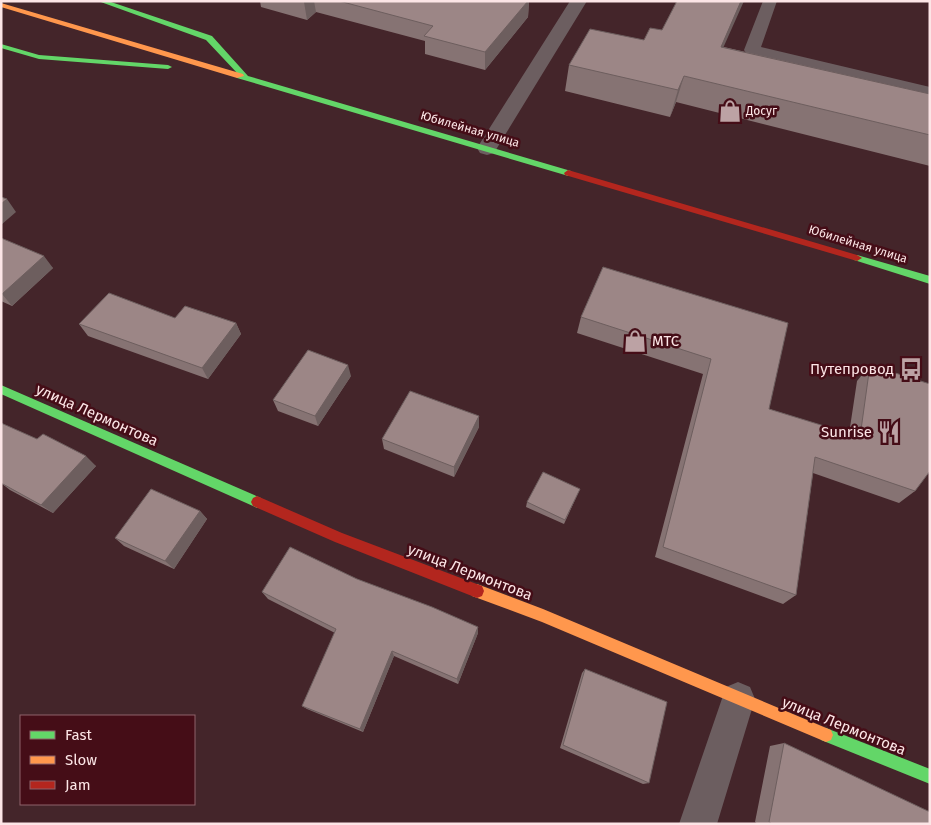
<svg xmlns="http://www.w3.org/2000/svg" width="931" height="825" font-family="'Fira Sans',sans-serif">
	<rect width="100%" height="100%" fill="#44252a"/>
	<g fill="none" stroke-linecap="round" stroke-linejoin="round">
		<path fill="#6c5e60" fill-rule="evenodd" d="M 763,1 L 777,1 L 761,47 L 930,87 L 930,97 L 746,53 L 744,50 Z"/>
		<path fill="#6c5e60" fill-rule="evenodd" d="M 570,1 L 587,1 L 494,153 L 487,155 L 480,153 L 477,148 Z
			M 738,682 L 750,687 L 755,699 L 717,824 L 679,824 L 726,687 Z"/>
		<path fill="#63d668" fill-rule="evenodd" d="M 98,1 L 108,1 L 212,36 L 248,76 L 571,171 L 572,173 L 568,176 L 565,175 L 237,78 L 236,76 L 238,74 L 206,40 Z
			M 1,44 L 39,55 L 168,65 L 172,67 L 168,69 L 39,59 L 1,48 Z
			M 857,255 L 930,276 L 930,284 L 854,260 L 852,258 Z
			M 1,385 L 261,498 L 263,502 L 261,506 L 257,508 L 253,506 L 1,394 Z
			M 826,728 L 930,769 L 930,784 L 821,740 L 819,735 L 821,730 Z"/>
		<path fill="#ff974d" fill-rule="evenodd" d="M 1,3 L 243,74 L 244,76 L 237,78 L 1,7 Z
			M 477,584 L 543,609 L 831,730 L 833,735 L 831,740 L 826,742 L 542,622 L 472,596 L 470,591 L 472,586 Z"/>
		<path fill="#b3261e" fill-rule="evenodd" d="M 568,170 L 857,255 L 862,258 L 857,261 L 565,175 L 564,173 Z
			M 257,496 L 342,533 L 482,586 L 484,591 L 482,596 L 477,598 L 335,542 L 253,506 L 251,502 L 253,498 Z"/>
	</g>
	<path fill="#867373" d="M 260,1 L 529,1 L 528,17 L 485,70 L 425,54 L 425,41 L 316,12 L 307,20 L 261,7 Z
		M 644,40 L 724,47 L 930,94 L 930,166 L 676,102 L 670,117 L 565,91 L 569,65 Z
		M 1,238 L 53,268 L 12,306 L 1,301 Z
		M 603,267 L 769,409 L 849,434 L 857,381 L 870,365 L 915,491 L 899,503 L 813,473 L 796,595 L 783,604 L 655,557 L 703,374 L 577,333 L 581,317 Z
		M 175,318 L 236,323 L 241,334 L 208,379 L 88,336 L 79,324 Z
		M 351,376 L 318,426 L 278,411 L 273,400 Z
		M 1,423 L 96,466 L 53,513 L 10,490 L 1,483 Z
		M 479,427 L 454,477 L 384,449 L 382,439 Z
		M 580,489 L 564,524 L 526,507 L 527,502 Z
		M 200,511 L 207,519 L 174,569 L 124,546 L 115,538 Z
		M 357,579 L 478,633 L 458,684 L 394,656 L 363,732 L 307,709 L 302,706 L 335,633 L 268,599 L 262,592 Z
		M 585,669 L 649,783 L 643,784 L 560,748 L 582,673 Z
		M 784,743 L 930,824 L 758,824 L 755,822 L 770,746 Z"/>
	<path fill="#6d5e5e" d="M 305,1 L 314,1 L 316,12 L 307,20 L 304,2 Z
		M 528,1 L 529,1 L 528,17 L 485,70 L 485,52 Z
		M 741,1 L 744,1 L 712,73 L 721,47 Z
		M 684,76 L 676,102 L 670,117 L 678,90 Z
		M 7,199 L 16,212 L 1,225 L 1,204 Z
		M 44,256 L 53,268 L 12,306 L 2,294 Z
		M 236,323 L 241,334 L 208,379 L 202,368 Z
		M 348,365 L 351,376 L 318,426 L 315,416 Z
		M 479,416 L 479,427 L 454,477 L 454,467 Z
		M 86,456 L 96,466 L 53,513 L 41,505 Z
		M 200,511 L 207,519 L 174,569 L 165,561 Z
		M 478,627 L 478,633 L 458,684 L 457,679 Z
		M 392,651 L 394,656 L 363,732 L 360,729 Z"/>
	<path fill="#9c8686" stroke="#6d5e5e" d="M 339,1 L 528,1 L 485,52 L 424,36 L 433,26 Z
		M 677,1 L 741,1 L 721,47 L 930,94 L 930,135 L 684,76 L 678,90 L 569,65 L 590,29 L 644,40 L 650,28 L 662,30 Z
		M 1,197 L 7,199 L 1,204 Z
		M 1,238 L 44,256 L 2,294 L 1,294 Z
		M 603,267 L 788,323 L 769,409 L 860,437 L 870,365 L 930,384 L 930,471 L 915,491 L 815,457 L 796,595 L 663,547 L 711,359 L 581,317 Z
		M 109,293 L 175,318 L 185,306 L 236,323 L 202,368 L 79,324 Z
		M 308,350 L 348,365 L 315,416 L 273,400 Z
		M 410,391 L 479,416 L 454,467 L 382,439 Z
		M 1,423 L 37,439 L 43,434 L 86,456 L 41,505 L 1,483 Z
		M 543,472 L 580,489 L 565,520 L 527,502 Z
		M 151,489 L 200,511 L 165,561 L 115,538 Z
		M 290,547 L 357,579 L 432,607 L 478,627 L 457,679 L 392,651 L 360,729 L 302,706 L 336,629 L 262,592 Z
		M 585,669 L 667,702 L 649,783 L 563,745 Z
		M 784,743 L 930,812 L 930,824 L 772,824 L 769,822 Z"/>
	<defs>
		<symbol id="shop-bare" viewBox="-9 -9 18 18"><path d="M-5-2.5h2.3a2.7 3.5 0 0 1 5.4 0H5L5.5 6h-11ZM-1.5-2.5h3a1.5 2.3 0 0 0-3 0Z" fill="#bca2a4" stroke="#450d17" stroke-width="2.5" paint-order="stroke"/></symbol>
		<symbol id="bus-bare" viewBox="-9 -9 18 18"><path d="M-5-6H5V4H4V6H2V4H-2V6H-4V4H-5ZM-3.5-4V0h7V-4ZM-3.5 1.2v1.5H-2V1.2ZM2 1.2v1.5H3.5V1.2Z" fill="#bca2a4" stroke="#450d17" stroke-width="2.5" paint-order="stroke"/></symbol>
		<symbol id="restaurant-bare" viewBox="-9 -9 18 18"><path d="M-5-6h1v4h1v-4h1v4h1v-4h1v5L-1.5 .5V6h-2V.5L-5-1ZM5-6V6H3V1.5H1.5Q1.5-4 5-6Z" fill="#bca2a4" stroke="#450d17" stroke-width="2.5" paint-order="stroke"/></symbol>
	</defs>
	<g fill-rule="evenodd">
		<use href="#shop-bare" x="714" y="95" width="32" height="32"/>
		<use href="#shop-bare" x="619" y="325" width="32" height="32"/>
		<use href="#bus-bare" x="895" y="353" width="32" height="32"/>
		<use href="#restaurant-bare" x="873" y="416" width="32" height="32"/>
	</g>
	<g text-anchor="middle" stroke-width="5" stroke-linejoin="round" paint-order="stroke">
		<g font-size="12" fill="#fce5e6" stroke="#450d17" text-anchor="start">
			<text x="746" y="115">Досуг</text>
		</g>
		<g font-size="12" fill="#fce5e6" stroke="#450d17">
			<text transform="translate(470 129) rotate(16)" y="4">Юбилейная улица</text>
			<text transform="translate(858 244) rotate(17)" y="4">Юбилейная улица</text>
		</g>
		<g font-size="15" fill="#fce5e6" stroke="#450d17" text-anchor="end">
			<text x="652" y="346" text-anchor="start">МТС</text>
			<text x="894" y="374">Путепровод</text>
			<text x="872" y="437">Sunrise</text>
		</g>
		<g font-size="15" fill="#fce5e6" stroke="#450d17">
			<text transform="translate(97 415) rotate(24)" y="5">улица Лермонтова</text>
			<text transform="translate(470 572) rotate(21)" y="5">улица Лермонтова</text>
			<text transform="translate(844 726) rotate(22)" y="5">улица Лермонтова</text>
		</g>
	</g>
	<rect width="931" height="825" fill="none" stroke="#fce5e6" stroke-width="5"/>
	<rect x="20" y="715" width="175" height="90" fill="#450d17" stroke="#8e636a"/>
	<rect x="30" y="731" width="25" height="8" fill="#63d668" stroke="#8e636a"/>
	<text x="65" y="740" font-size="15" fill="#fce5e6">Fast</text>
	<rect x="30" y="756" width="25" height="8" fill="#ff974d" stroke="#8e636a"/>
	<text x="65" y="765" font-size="15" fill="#fce5e6">Slow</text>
	<rect x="30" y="781" width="25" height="8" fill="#b3261e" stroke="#8e636a"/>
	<text x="65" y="790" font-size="15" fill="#fce5e6">Jam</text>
</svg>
